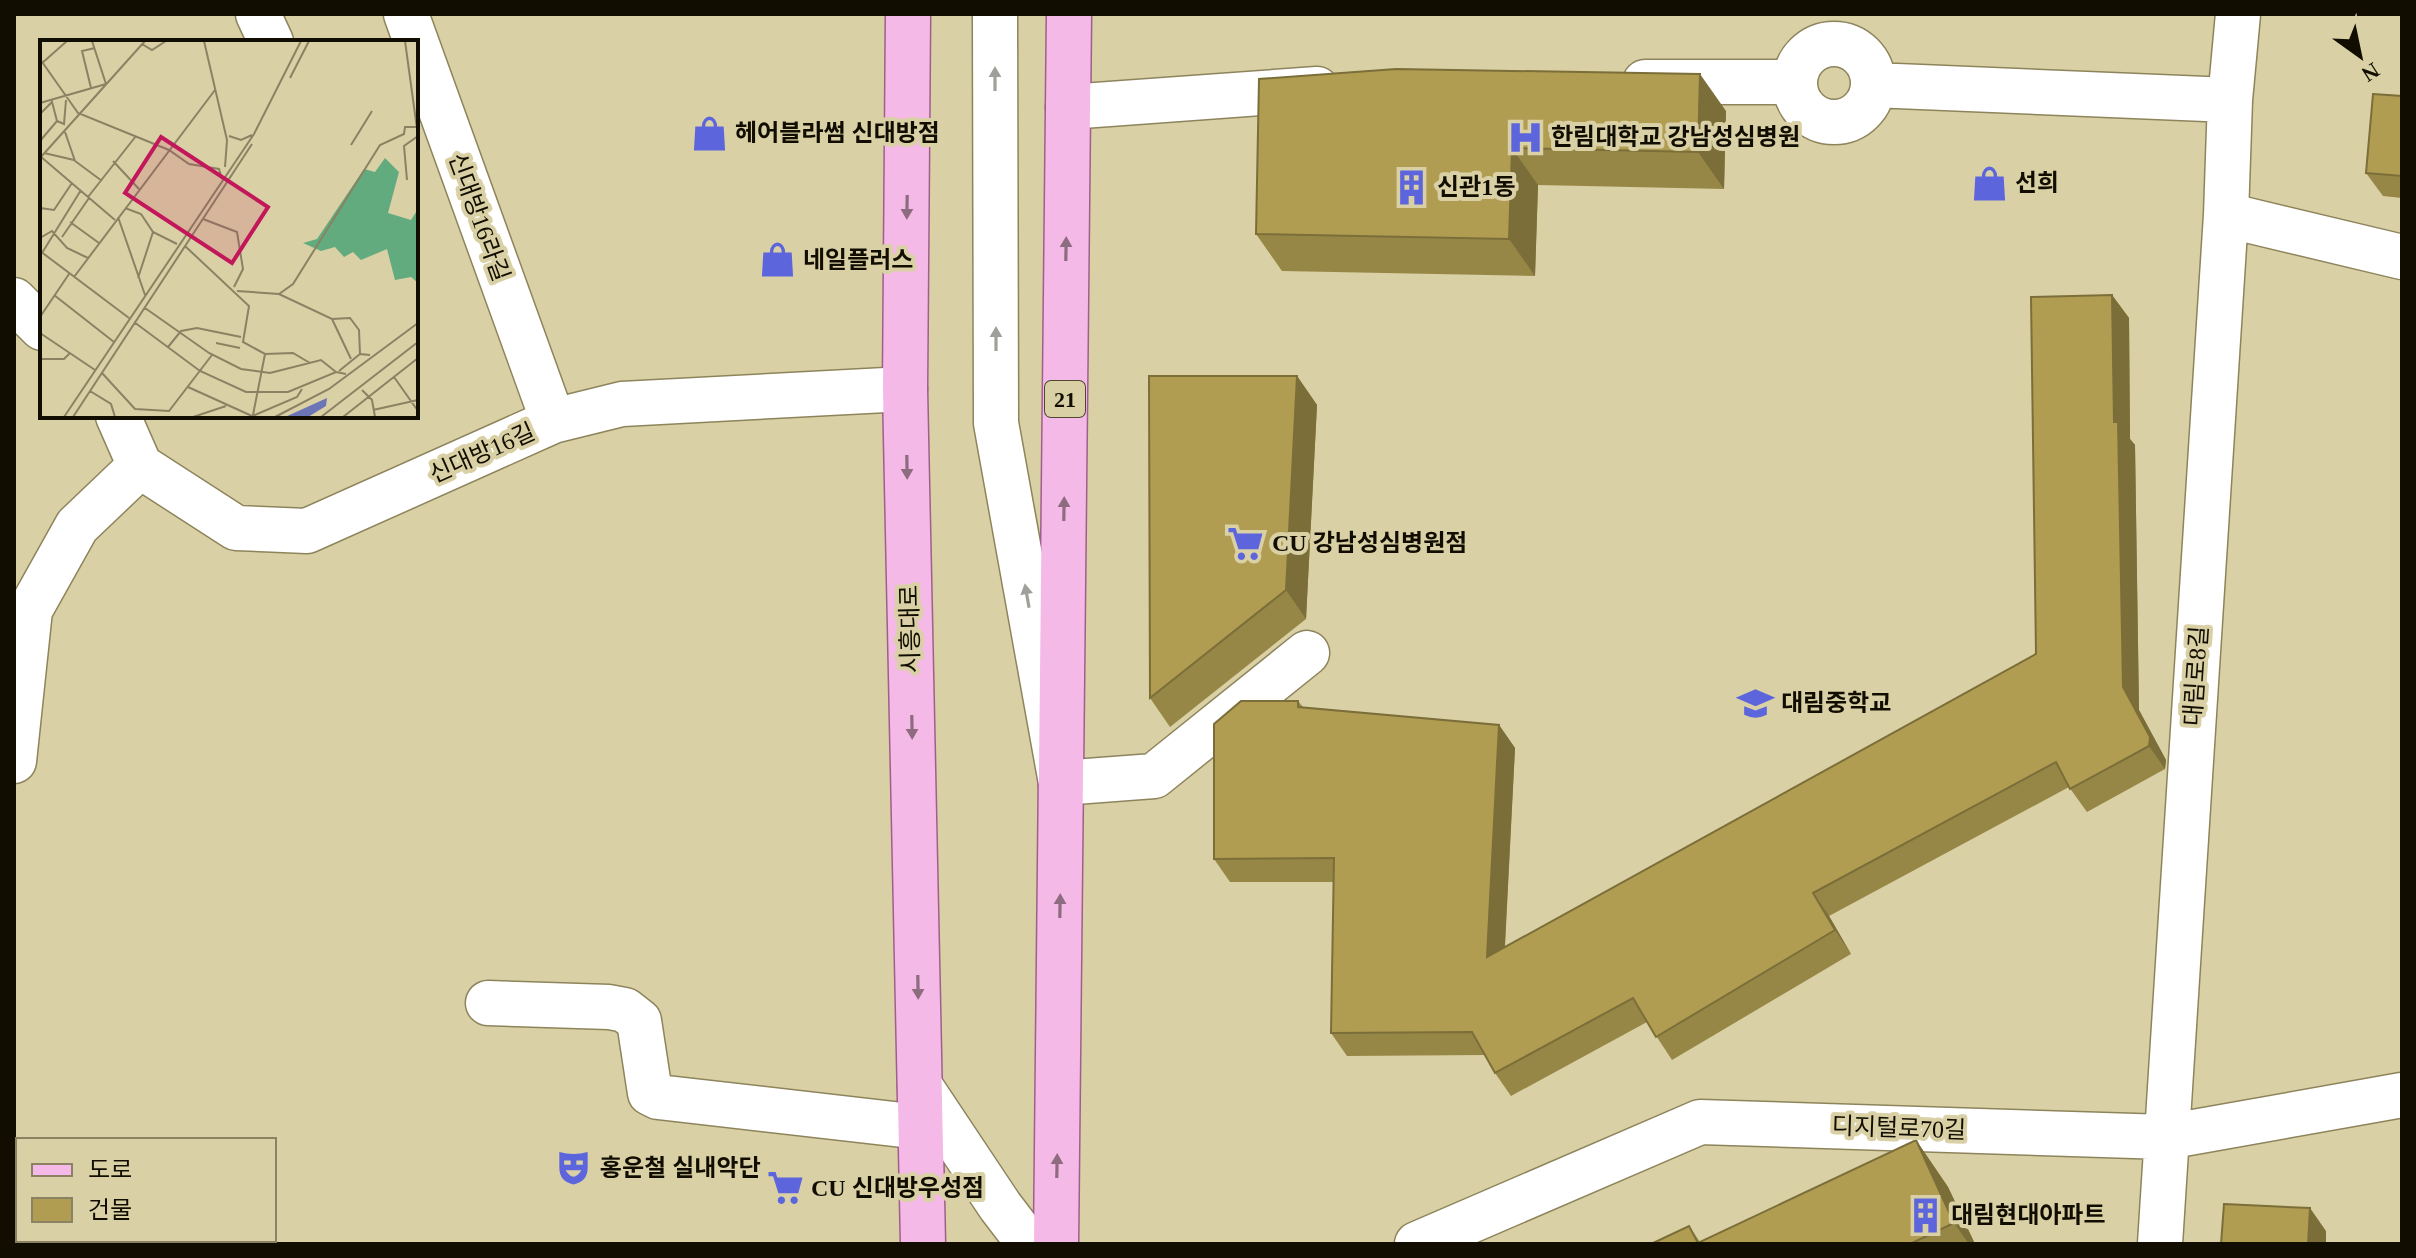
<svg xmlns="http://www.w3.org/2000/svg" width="2416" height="1258" font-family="'Times New Roman','Noto Sans KR',serif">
	<rect width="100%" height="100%" fill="#dad0a5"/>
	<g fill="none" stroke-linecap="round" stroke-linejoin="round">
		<defs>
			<path id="minor" d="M 258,14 L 271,42
				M 406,14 L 553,421
				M 995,14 L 996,423 L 1061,783 L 1154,776 L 1307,653
				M1795 83a39 39 0 1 1 78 0a39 39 0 1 1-78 0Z
				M 1645,82 L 1795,82
				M 1873,85 L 2230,100
				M 1068,107 L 1317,89
				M 2226,215 L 2402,257
				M 14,300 L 42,328
				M 118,416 L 140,466 L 236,528 L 307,531 L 553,421 L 622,404 L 905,389
				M 14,761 L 30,610 L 77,526 L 140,466
				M 488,1003 L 609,1007 L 625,1010 L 639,1021 L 650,1093 L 658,1097 L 920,1127
				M 920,1086 L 1000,1206 L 1029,1244
				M 14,1218 L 18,1220
				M 135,1240 L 165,1244
				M 1417,1244 L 1700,1122 L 2166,1137 L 2402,1095
				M 2160,1244 L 2226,215 L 2230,100 L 2238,14"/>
			<path id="major" d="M 908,14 L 905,389 L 923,1244
				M 1056,1244 L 1069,14"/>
		</defs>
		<use href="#minor" stroke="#8e845c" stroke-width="47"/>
		<use href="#major" stroke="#9f5f8b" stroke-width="47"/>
		<use href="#minor" stroke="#fff" stroke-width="44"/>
		<use href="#major" stroke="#f4b9e6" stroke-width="44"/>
	</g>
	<path fill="#978747" d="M 1259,79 L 1726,111 L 1724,189 L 1538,185 L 1535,276 L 1282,271 L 1256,234 Z
		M 2402,96 L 2402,198 L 2383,196 L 2366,173 Z
		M 2112,295 L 2129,318 L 2130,439 L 2135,445 L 2139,710 L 2166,760 L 2165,769 L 2087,812 L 2069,787 L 1829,916 L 1851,954 L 1672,1060 L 1647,1022 L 1511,1096 L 1495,1073 L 1485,1055 L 1347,1056 L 1331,1033 L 1334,882 L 1230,882 L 1214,859 L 1298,701 L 1303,707 L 1499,725 L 1515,748 L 1505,947 L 2036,654 Z
		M 1297,376 L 1317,405 L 1306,619 L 1170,727 L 1150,698 Z
		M 1916,1140 L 1948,1187 L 1975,1244 L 1651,1244 L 1689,1226 L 1700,1242 Z"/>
	<path fill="#7b6e39" d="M 1700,74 L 1726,111 L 1724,189 L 1698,152 Z
		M 1512,148 L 1538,185 L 1535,276 L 1509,239 Z
		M 2112,295 L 2129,318 L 2130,439 L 2135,445 L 2139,710 L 2166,760 L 2165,769 L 2149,746 L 2123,687 L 2114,422 Z
		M 1297,376 L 1317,405 L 1306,619 L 1286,590 Z
		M 1499,725 L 1515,748 L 1503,980 L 1487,957 Z
		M 1813,893 L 1829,916 L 1851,954 L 1835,930 Z
		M 1916,1140 L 1948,1187 L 1975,1244 L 1969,1244 L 1954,1223 Z
		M 2310,1208 L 2326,1231 L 2326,1244 L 2308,1244 Z"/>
	<path fill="#b09d52" stroke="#7b6e39" stroke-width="2" d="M 1396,69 L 1700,74 L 1698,152 L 1512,148 L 1509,239 L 1256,234 L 1259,79 Z
		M 2373,94 L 2402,96 L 2402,176 L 2366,173 Z
		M 2112,295 L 2114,422 L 2118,422 L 2123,687 L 2150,737 L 2149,746 L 2070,789 L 2056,762 L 1813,893 L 1835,930 L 1656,1037 L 1633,998 L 1495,1073 L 1472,1032 L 1331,1033 L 1334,858 L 1214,859 L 1214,724 L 1241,701 L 1298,701 L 1298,707 L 1499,725 L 1487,957 L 2036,654 L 2031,297 Z
		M 1149,376 L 1297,376 L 1286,590 L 1150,698 Z
		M 1916,1140 L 1954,1223 L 1910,1244 L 1651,1244 L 1689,1226 L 1698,1243 Z
		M 2224,1204 L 2310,1208 L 2308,1244 L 2221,1244 Z"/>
	<defs><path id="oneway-solid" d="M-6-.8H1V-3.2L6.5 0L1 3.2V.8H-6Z" transform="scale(2)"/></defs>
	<g fill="#a09f99">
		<use href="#oneway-solid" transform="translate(995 79) rotate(-90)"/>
		<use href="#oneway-solid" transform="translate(996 339) rotate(-90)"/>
		<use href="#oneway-solid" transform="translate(1027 596) rotate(-100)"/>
	</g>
	<g fill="#8e6c7f">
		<use href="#oneway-solid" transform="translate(907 207) rotate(91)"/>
		<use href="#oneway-solid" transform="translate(1066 249) rotate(-89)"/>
		<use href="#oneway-solid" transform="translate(907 467) rotate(89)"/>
		<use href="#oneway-solid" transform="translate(1064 509) rotate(-89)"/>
		<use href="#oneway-solid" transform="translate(912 727) rotate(89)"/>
		<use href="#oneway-solid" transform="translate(1060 906) rotate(-89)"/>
		<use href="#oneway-solid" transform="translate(918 987) rotate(89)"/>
		<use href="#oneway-solid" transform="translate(1057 1166) rotate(-89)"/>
	</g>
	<defs>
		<symbol id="shop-bare" viewBox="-9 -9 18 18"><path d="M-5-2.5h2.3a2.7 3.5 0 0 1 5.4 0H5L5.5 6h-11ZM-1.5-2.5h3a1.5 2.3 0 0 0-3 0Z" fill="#5d65dd" stroke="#dad0a5" stroke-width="2.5" paint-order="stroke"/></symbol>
		<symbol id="hospital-bare" viewBox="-9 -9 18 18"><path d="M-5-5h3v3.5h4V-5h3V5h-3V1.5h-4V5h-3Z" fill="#5d65dd" stroke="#dad0a5" stroke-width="2.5" paint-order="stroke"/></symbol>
		<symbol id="building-bare" viewBox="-9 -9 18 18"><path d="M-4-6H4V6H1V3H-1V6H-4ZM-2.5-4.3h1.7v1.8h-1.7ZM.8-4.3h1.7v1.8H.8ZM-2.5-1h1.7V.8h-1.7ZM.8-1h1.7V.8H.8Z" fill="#5d65dd" stroke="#dad0a5" stroke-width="2.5" paint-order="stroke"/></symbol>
		<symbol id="supermarket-bare" viewBox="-9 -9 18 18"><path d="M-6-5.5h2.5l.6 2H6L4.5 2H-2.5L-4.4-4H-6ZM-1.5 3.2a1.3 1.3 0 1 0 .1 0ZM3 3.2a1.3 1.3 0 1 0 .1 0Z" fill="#5d65dd" stroke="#dad0a5" stroke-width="2.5" paint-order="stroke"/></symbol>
		<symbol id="school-bare" viewBox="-9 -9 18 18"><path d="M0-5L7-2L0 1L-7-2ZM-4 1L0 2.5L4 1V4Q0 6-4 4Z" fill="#5d65dd" stroke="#dad0a5" stroke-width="2.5" paint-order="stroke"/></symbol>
		<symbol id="theatre-bare" viewBox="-9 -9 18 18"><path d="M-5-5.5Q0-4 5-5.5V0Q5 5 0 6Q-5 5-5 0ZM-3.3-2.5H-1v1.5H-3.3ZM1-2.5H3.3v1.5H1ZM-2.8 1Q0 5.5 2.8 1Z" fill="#5d65dd" stroke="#dad0a5" stroke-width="2.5" paint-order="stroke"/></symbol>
	</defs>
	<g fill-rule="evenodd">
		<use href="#shop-bare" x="684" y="108" width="51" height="51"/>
		<use href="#hospital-bare" x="1500" y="112" width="51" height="51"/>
		<use href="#shop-bare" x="1964" y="158" width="51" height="51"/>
		<use href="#building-bare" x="1386" y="162" width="51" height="51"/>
		<use href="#shop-bare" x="752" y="234" width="51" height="51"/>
		<use href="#supermarket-bare" x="1220" y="518" width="51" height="51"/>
		<use href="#school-bare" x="1730" y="678" width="51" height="51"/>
		<use href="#theatre-bare" x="548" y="1142" width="51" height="51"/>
		<use href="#supermarket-bare" x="760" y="1162" width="51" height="51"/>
		<use href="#building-bare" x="1900" y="1190" width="51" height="51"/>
	</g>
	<g text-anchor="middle" stroke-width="8" stroke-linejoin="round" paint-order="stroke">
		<rect fill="#dad0a5" stroke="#4d4832" stroke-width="2" x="1045" y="381" width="40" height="36" rx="6"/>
		<g font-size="22" font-weight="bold" fill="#110e01">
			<text x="1065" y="407">21</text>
		</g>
		<g font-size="24" font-weight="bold" fill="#110e01" stroke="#dad0a5" text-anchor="start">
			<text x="735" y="141">헤어블라썸 신대방점</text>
			<text x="1551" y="145">한림대학교 강남성심병원</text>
			<text x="2015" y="191">선희</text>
			<text x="1437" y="195">신관1동</text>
			<text x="803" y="268">네일플러스</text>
			<text x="1272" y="551">CU 강남성심병원점</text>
			<text x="1781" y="711">대림중학교</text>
			<text x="600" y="1176">홍운철 실내악단</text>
			<text x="811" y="1196">CU 신대방우성점</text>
			<text x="1951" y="1223">대림현대아파트</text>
		</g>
		<g font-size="24" fill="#110e01" stroke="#dad0a5">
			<text transform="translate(479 217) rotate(70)" y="8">신대방16라길</text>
			<text transform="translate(482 453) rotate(-24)" y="8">신대방16길</text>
			<text transform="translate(910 629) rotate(-91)" y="8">시흥대로</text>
			<text transform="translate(2196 676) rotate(-86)" y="8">대림로8길</text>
			<text transform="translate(1899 1128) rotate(2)" y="8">디지털로70길</text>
		</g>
	</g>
	<g transform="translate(40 40)">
		<rect width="378" height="378" fill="#dad0a5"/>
		<path d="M 345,118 L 359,132 L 348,173 L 371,180 L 378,169 L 378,243 L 371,237 L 355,240 L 347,209 L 321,220 L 313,212 L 304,217 L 295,207 L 281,211 L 263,203 L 277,199 L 324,129 L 335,132 Z" fill="#62ab7f"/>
		<path d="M 287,358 L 286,366 L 268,377 L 245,377 Z" fill="#6c76b6"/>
		<path fill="none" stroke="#8a8263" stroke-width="2" d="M 164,1 L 187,100 L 185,127M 365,1 L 378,96 L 364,106 L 367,140M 102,4 L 112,10 L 126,1M 0,19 L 38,73 L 129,110 L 149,124 L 179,129 L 182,139M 1,24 L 27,1M 250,38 L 269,1M 51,48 L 42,11 L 55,8M 0,63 L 66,44 L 52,1M 0,74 L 12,62 L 17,81M 25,92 L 35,121 L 62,141M 189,96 L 201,100 L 212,95M 0,101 L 17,81 L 24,84 L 26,60M 311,105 L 332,71M 4,113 L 34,120M 0,116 L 75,180M 0,118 L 105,1M 73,121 L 99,149M 48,157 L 96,96M 0,168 L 14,170 L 32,143M 85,168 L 101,174 L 113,192 L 137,204M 78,177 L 105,255M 163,179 L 197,192 L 203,229 L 194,247M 30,182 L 59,203M 22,197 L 49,158M 0,198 L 12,191 L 27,208 L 48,218M 145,206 L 209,266 L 203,302 L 225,314 L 253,313 L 270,323M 0,211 L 89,278M 2,213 L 41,150M 34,237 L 175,50M 98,238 L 113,192M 197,251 L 239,254 L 292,279 L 310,278 L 319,290 L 320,314 L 330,315M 239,254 L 253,244 L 340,105 L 364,94 L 365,87 L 377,87M 14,255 L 74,302M 105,268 L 169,313 L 201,329 L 230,333 L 281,320 L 296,332M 0,277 L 29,234M 292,279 L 311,319M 94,282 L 160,331 L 206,352 L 248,352 L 296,332 L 306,334M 0,293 L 55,330M 176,303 L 200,308M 128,307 L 141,291 L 157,288 L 201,297M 0,319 L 24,319 L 30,313M 299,331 L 320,314M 62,333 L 95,369 L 129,371 L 172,315M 354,337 L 378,371M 148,347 L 212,376M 322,350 L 332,360 L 335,377M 50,351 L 71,364 L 75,377M 333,370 L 378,360M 213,375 L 225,314M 24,377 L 214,94 L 261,1M 33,377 L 212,104M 153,377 L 186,366M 210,377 L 257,357 L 262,349M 235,377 L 289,349 L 378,283M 281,377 L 378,302M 303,377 L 378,318"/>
		<path fill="#c2185b" fill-opacity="0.15" stroke="#c2185b" stroke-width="4" d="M 121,97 L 228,167 L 192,223 L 85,153 Z"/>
		<rect width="378" height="378" fill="none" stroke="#110e01" stroke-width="4"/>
	</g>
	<rect width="2416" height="1258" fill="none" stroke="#110e01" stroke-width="32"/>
	<rect x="16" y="1138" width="260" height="104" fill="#dad0a5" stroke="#8a8263" stroke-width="2"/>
	<rect x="32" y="1164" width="40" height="12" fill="#f4b9e6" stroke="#8a8263" stroke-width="2"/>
	<text x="88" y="1178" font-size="24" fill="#110e01">도로</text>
	<rect x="32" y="1198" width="40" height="24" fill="#b09d52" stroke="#8a8263" stroke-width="2"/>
	<text x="88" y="1218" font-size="24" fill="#110e01">건물</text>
	<g transform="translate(2360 56) rotate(147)" stroke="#dad0a5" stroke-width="6" paint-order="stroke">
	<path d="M0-6L14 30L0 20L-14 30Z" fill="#110e01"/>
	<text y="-12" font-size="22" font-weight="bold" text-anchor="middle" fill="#110e01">N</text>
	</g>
</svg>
